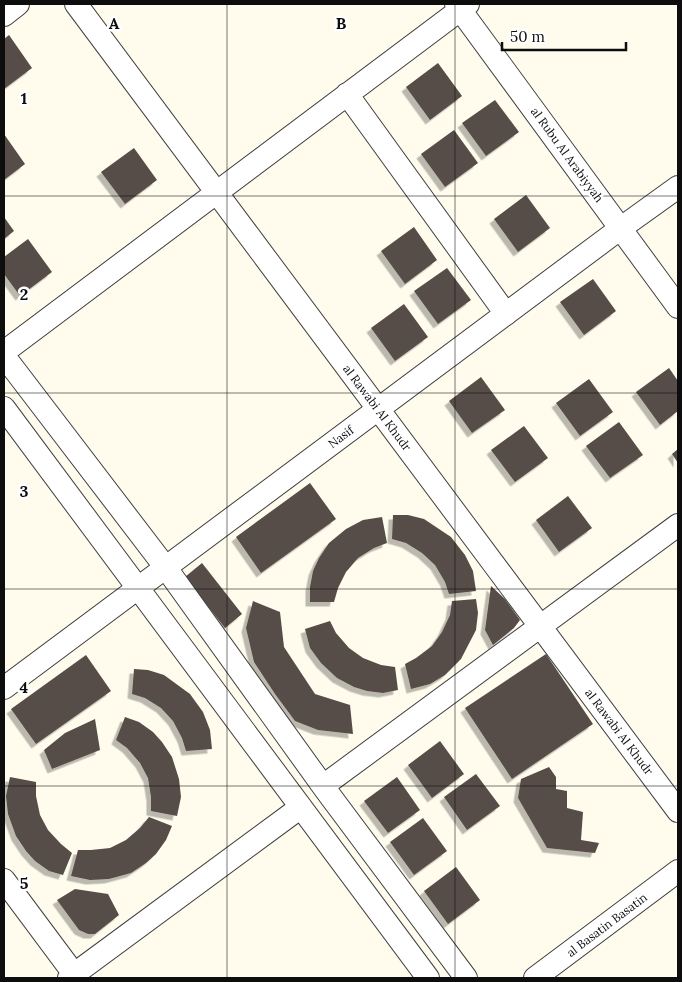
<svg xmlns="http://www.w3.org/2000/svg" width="682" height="982" font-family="Lora,serif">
	<defs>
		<filter id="shadow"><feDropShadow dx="-4.5" dy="4.5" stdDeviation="0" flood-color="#0004"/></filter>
	</defs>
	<rect width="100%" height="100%" fill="#fffbed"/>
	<path fill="#564d49" filter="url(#shadow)" d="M 9,35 L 32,68 L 4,89 L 4,39 Z
		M 438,63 L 462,96 L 430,120 L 406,87 Z
		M 495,100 L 519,132 L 486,156 L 462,123 Z
		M 454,130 L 478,163 L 445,187 L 421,154 Z
		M 4,134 L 25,164 L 4,180 Z
		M 134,148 L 157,180 L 125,204 L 101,172 Z
		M 526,195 L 550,228 L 518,252 L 494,219 Z
		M 4,217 L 14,231 L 4,239 Z
		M 414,227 L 437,260 L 405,284 L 381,251 Z
		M 28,239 L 52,272 L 20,296 L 4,274 L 4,257 Z
		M 447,268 L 471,300 L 438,324 L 414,291 Z
		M 593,279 L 616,311 L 584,335 L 560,302 Z
		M 404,304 L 428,337 L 395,361 L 371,328 Z
		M 669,368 L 678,381 L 678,411 L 660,425 L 636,392 Z
		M 481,377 L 505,410 L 472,433 L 449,401 Z
		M 589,379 L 613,412 L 580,436 L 556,403 Z
		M 619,422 L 643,455 L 610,478 L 586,446 Z
		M 524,426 L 548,458 L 515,482 L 491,450 Z
		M 678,449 L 678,463 L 672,454 Z
		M 310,483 L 336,519 L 261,573 L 236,537 Z
		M 568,496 L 592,528 L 559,552 L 536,520 Z
		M 393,515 L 408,515 L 424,519 L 451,537 L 465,555 L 473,571 L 476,591 L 449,594 L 445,582 L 435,565 L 422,553 L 406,543 L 392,539 Z
		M 382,517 L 387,543 L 374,548 L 358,558 L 346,572 L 338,588 L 334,602 L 310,602 L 310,587 L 313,571 L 319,558 L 329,543 L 346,529 L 363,520 Z
		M 202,563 L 242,614 L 225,628 L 185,577 Z
		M 491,586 L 505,599 L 520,620 L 514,628 L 493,645 L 485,630 Z
		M 476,599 L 478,613 L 476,630 L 461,659 L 445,675 L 430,684 L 411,689 L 405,664 L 416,658 L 432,646 L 442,632 L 450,615 L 452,601 Z
		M 253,601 L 280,612 L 284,647 L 315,694 L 350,705 L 353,734 L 318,730 L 295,721 L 275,694 L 254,662 L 246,628 Z
		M 330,621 L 336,633 L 349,648 L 363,658 L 381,665 L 395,667 L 398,690 L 383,693 L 367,691 L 354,687 L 337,678 L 321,663 L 310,648 L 305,629 Z
		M 546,654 L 593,724 L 512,779 L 465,708 Z
		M 86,655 L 111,691 L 36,744 L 11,709 Z
		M 134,669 L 148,670 L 164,675 L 190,694 L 203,712 L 210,730 L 212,749 L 186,751 L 182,738 L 173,721 L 161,708 L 145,698 L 132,694 Z
		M 125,717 L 139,722 L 153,732 L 162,742 L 172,757 L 179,779 L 181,797 L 177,816 L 151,811 L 151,797 L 148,778 L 140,763 L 127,748 L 116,740 Z
		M 95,719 L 100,750 L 52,769 L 44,750 L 65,733 Z
		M 440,741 L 464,774 L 432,798 L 408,765 Z
		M 549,767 L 556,777 L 556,789 L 567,791 L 567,808 L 583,812 L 581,840 L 599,843 L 595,853 L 547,848 L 518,798 L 521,779 Z
		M 476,774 L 500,806 L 467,830 L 444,797 Z
		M 10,777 L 36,782 L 36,796 L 40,815 L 48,830 L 61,844 L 72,853 L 63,875 L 49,871 L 35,861 L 26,851 L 16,836 L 8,814 L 6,796 Z
		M 397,777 L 420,810 L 388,833 L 364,801 Z
		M 149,817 L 172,826 L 166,840 L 156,854 L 146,863 L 131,873 L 109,879 L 90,880 L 71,876 L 78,850 L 91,850 L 110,848 L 126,840 L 140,828 Z
		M 423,818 L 447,851 L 414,875 L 390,842 Z
		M 456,867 L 480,900 L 448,924 L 424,891 Z
		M 75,889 L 108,894 L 119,915 L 95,934 L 88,934 L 79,930 L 57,900 Z"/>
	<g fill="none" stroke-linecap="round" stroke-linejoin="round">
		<defs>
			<path id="minor" d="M 76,4 L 678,811
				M 456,4 L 678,307
				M 4,15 L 18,4
				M 347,94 L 506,314
				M 4,352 L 468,4
				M 4,356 L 166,568 L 325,789 L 466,978
				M 4,408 L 428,978
				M 4,688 L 621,228 L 678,187
				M 323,786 L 678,525
				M 4,880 L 77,978
				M 69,978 L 301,807
				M 535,978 L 678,871"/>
		</defs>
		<use href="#minor" stroke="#404040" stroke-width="24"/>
		<use href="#minor" stroke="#fff" stroke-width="22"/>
	</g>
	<path fill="none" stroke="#0d0d0d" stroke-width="1" stroke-opacity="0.55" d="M 227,4 L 227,978M 455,4 L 455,978M 4,196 L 678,196M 4,393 L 678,393M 4,589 L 678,589M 4,786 L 678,786"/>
	<g text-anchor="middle" stroke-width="5" stroke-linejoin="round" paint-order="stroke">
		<g font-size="12" fill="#0d0d0d" stroke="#fff">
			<text transform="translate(567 155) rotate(54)" y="4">al Rubu Al Arabiyyah</text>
			<text transform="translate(377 408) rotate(53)" y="4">al Rawabi Al Khudr</text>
			<text transform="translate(341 437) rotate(-37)" y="4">Nasif</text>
			<text transform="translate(619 732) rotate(53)" y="4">al Rawabi Al Khudr</text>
			<text transform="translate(607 925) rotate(-37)" y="4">al Basatin Basatin</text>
		</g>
	</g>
	<g font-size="16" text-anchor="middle" font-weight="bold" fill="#0d0d0d" stroke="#fff" stroke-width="5" stroke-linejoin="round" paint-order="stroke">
		<text x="114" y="29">A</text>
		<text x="341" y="29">B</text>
		<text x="24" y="104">1</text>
		<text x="24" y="300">2</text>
		<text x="24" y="497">3</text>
		<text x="24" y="693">4</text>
		<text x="24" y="889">5</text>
	</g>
	<rect width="682" height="982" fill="none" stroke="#0d0d0d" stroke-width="10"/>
	<path d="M502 42v8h124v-8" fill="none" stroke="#0d0d0d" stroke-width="2.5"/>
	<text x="510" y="42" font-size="15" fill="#0d0d0d" stroke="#ffffff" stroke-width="4" paint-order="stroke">50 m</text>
</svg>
